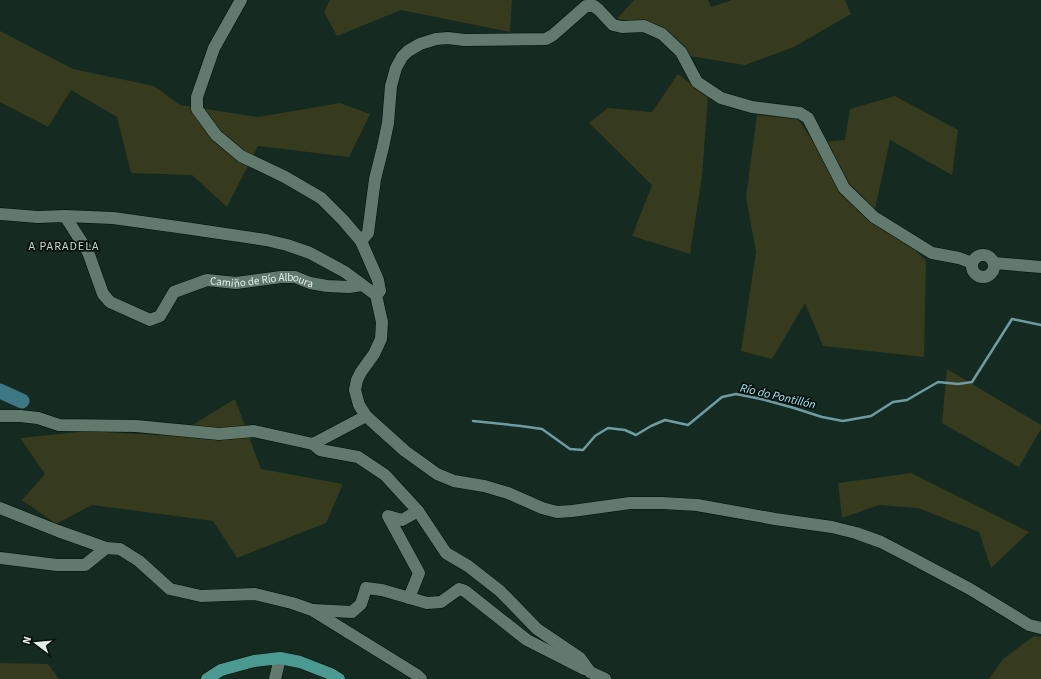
<svg xmlns="http://www.w3.org/2000/svg" width="1041" height="679" font-family="'Source Sans 3',sans-serif">
	<rect width="100%" height="100%" fill="#152a21"/>
	<path fill="#353b1c" d="M 330,0 L 512,0 L 510,32 L 401,10 L 337,36 L 324,12 Z
		M 634,0 L 708,0 L 711,7 L 732,0 L 845,0 L 851,14 L 794,47 L 745,65 L 690,56 L 651,24 L 617,19 Z
		M 0,31 L 73,69 L 154,86 L 180,105 L 258,117 L 340,103 L 370,114 L 349,157 L 258,146 L 227,207 L 192,175 L 131,173 L 117,117 L 71,90 L 48,127 L 0,102 Z
		M 678,74 L 708,97 L 702,176 L 690,254 L 632,236 L 652,185 L 589,123 L 608,108 L 652,112 Z
		M 895,96 L 958,130 L 952,175 L 890,140 L 875,209 L 926,261 L 924,357 L 823,346 L 805,303 L 772,359 L 741,351 L 756,252 L 746,197 L 757,115 L 798,119 L 814,143 L 845,140 L 850,109 Z
		M 947,369 L 1041,425 L 1041,429 L 1019,467 L 942,423 Z
		M 235,399 L 261,469 L 343,484 L 326,523 L 237,558 L 213,521 L 92,505 L 56,524 L 22,500 L 45,474 L 20,438 L 89,431 L 174,436 Z
		M 911,473 L 1029,532 L 991,568 L 979,532 L 918,508 L 879,505 L 842,518 L 838,483 Z
		M 1034,636 L 1041,637 L 1041,679 L 989,679 L 1003,659 Z
		M 0,663 L 48,664 L 59,679 L 0,679 Z"/>
	<g fill="none" stroke-linecap="round" stroke-linejoin="round">
		<path stroke="#6f9ca2" stroke-width="2.5" d="M 473,421 L 521,426 L 542,429 L 570,449 L 583,450 L 595,436 L 608,428 L 625,430 L 636,435 L 651,426 L 665,420 L 688,425 L 722,397 L 736,394 L 761,399 L 794,408 L 822,417 L 843,421 L 871,416 L 893,402 L 907,400 L 938,382 L 958,384 L 972,382 L 1012,319 L 1041,325"/>
		<path stroke="#3e7884" stroke-width="15" d="M 0,391 L 22,401"/>
		<defs>
			<g id="minor">
				<path d="M 241,0 L 214,48 L 197,97 L 197,109 L 216,135 L 241,156 L 285,177 L 321,198 L 343,220 L 361,241"/>
				<path d="M 0,214 L 38,217 L 65,216 L 113,218 L 185,228 L 266,240 L 287,245 L 310,253 L 345,272 L 376,295 L 382,322 L 381,339 L 374,354 L 361,372 L 357,380 L 355,390 L 359,405 L 366,416 L 405,451 L 437,474 L 454,481 L 484,486 L 508,493 L 542,508 L 557,512 L 572,511 L 630,503 L 662,503 L 697,505 L 775,519 L 832,527 L 856,533 L 881,542 L 908,556 L 970,589 L 1029,625 L 1041,628"/>
				<path id="s1" d="M 65,216 L 88,252 L 103,294 L 110,302 L 150,320 L 160,316 L 174,292 L 207,280 L 236,283 L 281,277 L 295,277 L 310,283 L 327,286 L 349,287 L 362,285"/>
				<circle cx="983" cy="266" r="11"/>
				<path d="M 994,263 L 1041,267"/>
				<path d="M 376,295 L 380,291 L 378,280 L 361,241 L 368,233 L 375,179 L 383,147 L 388,123 L 391,86 L 396,68 L 402,57 L 408,51 L 420,44 L 436,39 L 448,38 L 464,40 L 546,39 L 553,35 L 586,6 L 594,6 L 599,10 L 613,25 L 622,27 L 644,26 L 662,34 L 681,52 L 697,82 L 721,98 L 752,107 L 800,113 L 808,118 L 844,188 L 874,217 L 932,253 L 959,258 L 972,263"/>
				<path d="M 0,416 L 20,416 L 38,418 L 59,425 L 136,426 L 219,434 L 254,431 L 313,444 L 366,416"/>
				<path d="M 313,444 L 320,450 L 358,457 L 385,475 L 418,511 L 446,553 L 468,566 L 500,591 L 537,629 L 580,658 L 590,672 L 605,679"/>
				<path d="M 0,508 L 58,531 L 106,548 L 120,549 L 139,561 L 170,589 L 201,596 L 255,594 L 292,603 L 312,610 L 417,675 L 421,679"/>
				<path d="M 0,558 L 57,565 L 85,565 L 106,548"/>
				<path d="M 409,598 L 419,573 L 388,516 L 402,520 L 418,511"/>
				<path d="M 313,610 L 352,612 L 361,604 L 366,588 L 382,590 L 427,603 L 441,602 L 459,589 L 465,591 L 527,640 L 584,669"/>
				<path d="M 275,679 L 280,658"/>
			</g>
			<path id="major" d="M 207,679 L 221,670 L 254,661 L 280,658 L 300,662 L 331,674 L 339,679"/>
		</defs>
		<use href="#minor" stroke="#01120b" stroke-width="13"/>
		<use href="#major" stroke="#01120b" stroke-width="13"/>
		<use href="#minor" stroke="#62796e" stroke-width="12"/>
		<use href="#major" stroke="#4b9a91" stroke-width="12"/>
	</g>
	<g text-anchor="middle" stroke-width="3.5" stroke-linejoin="round" paint-order="stroke">
		<g font-size="11" fill="#e2efe9" stroke="#08100c">
			<text dy="4" stroke="none"><textPath href="#s1" startOffset="271">Camiño de Río Alboura</textPath></text>
		</g>
		<g font-size="12" letter-spacing="1" fill="#c2dbcf" stroke="#08100c">
			<text x="64" y="250">A PARADELA</text>
		</g>
		<g font-size="12" font-style="italic" fill="#a4ecfb" stroke="#08100c">
			<text transform="translate(778 396) rotate(13)" y="4">Río do Pontillón</text>
		</g>
	</g>
	<g transform="translate(36 643) rotate(286)" stroke="#08100c" stroke-width="3" paint-order="stroke">
	<path d="M0-3L7 15L0 10L-7 15Z" fill="#e2efe9"/>
	<text y="-6" font-size="11" font-weight="bold" text-anchor="middle" fill="#e2efe9">N</text>
	</g>
</svg>
